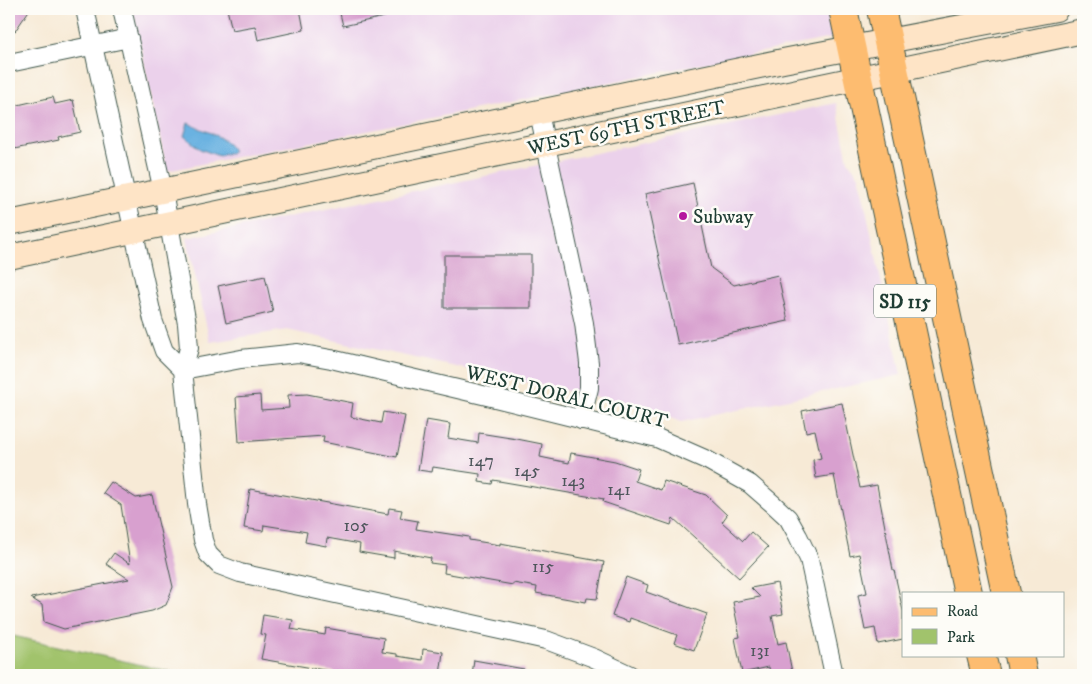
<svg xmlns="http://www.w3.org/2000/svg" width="1092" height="684" font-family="'IM FELL DW Pica',serif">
	<rect width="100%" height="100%" fill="#fdfcf7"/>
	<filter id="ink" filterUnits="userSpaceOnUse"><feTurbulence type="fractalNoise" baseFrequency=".02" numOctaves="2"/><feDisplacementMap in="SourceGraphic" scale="10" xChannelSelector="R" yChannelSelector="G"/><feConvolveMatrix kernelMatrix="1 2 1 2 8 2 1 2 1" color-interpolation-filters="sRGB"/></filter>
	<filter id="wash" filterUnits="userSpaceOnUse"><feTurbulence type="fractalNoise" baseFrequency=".0096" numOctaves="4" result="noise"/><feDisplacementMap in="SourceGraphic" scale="20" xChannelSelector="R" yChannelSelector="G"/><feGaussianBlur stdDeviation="1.12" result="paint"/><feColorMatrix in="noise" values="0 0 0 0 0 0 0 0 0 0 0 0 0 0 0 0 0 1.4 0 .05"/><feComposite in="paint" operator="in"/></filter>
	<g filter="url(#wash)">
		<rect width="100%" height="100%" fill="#f7ead6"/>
		<path fill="#ebd1eb" d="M 133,9 L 829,9 L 836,37 L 167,171 Z
			M 836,103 L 848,161 L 859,176 L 901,375 L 681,422 L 644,408 L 287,330 L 210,342 L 187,238 Z"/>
		<path fill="#a1c36c" stroke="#608050" d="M 9,635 L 186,675 L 9,675 Z"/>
		<path fill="#6ab2e1" stroke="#44788a" d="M 188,123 C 201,130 229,137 233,152 L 219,156 L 200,149 L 184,136 Z"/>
		<g id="blocks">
			<path fill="#d8a0cf" d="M 9,9 L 30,9 L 9,40 Z
				M 227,9 L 300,9 L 304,30 L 258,40 L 255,26 L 232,30 Z
				M 339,9 L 396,9 L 397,14 L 343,26 Z
				M 53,97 L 55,104 L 73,100 L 80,132 L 58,137 L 59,140 L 9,150 L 9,107 Z
				M 693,183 L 711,268 L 734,285 L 778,275 L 788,321 L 678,345 L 645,194 Z
				M 444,255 L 531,255 L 531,308 L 444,308 Z
				M 265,276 L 273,312 L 226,323 L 218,286 Z
				M 307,394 L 353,403 L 351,417 L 381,423 L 383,412 L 405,416 L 397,457 L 323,442 L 324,436 L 239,442 L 236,397 L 260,395 L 261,410 L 289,408 L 288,395 Z
				M 842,403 L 860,488 L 877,485 L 893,570 L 894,570 L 903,611 L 903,639 L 878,644 L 875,628 L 865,630 L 858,595 L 867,593 L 859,554 L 850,556 L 834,475 L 816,478 L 813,460 L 821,458 L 815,430 L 806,432 L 802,411 Z
				M 426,420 L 450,424 L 448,438 L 478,443 L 479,433 L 517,439 L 542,444 L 540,457 L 569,463 L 571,453 L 615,461 L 639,469 L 635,481 L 661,490 L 664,481 L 706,495 L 727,515 L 722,522 L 743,541 L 751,532 L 768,547 L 739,578 L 673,518 L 671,525 L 603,502 L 604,499 L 493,480 L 492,484 L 479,482 L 480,474 L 433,467 L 432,472 L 418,470 Z
				M 111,482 L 136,498 L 152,495 L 173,587 L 166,605 L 152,611 L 64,629 L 44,622 L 42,605 L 31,598 L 129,579 L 106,564 L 114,553 L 130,564 L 121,505 L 103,493 Z
				M 250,489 L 388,514 L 389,508 L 402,510 L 400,518 L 418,521 L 416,529 L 469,537 L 469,540 L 500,545 L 500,543 L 604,562 L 597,599 L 587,598 L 586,602 L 536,593 L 537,587 L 513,583 L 513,585 L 444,573 L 445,565 L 430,563 L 431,558 L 394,551 L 394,558 L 359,552 L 360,544 L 327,538 L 326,546 L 305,542 L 307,532 L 264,525 L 263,531 L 244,528 Z
				M 626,577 L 648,585 L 646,592 L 707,614 L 694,650 L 674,643 L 677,635 L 630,618 L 629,622 L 612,616 Z
				M 777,583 L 783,614 L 772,616 L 778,644 L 786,642 L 792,672 L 770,675 L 769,667 L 742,673 L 735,638 L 740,637 L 733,602 L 760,597 L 751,588 Z
				M 263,615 L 293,620 L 291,629 L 325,635 L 326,628 L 384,638 L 382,652 L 397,654 L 397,656 L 422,660 L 423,649 L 443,652 L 440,675 L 335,675 L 335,672 L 261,659 L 266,635 L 260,634 Z
				M 474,660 L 524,669 L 523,675 L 472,675 Z"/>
		</g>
	</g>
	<g filter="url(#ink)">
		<use href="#blocks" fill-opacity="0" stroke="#3f574c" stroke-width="1"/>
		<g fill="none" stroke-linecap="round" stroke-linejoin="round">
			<defs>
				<path id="minor" d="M 85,9 L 153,320 L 164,351 L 183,370
					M 122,9 L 163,191 L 187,324 L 189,348 L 183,370 L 197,504 L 203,540 L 208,554 L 219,565 L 240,573 L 546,640 L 594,658 L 630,675
					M 9,63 L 129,38
					M 539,113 L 584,323 L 589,363 L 589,388 L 581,420
					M 183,370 L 241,359 L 298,353 L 331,359 L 487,396 L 657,438 L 707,460 L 750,484 L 773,504 L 788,518 L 798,536 L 809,559 L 834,675"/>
				<path id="secondary" d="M 9,223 L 783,61 L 1056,9
					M 9,257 L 1083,31"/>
				<path id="primary" d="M 843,9 L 968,593
					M 881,9 L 1006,593
					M 981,655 L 986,675
					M 1019,655 L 1023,675"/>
			</defs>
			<use href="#minor" stroke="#3f574c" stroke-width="20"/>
			<use href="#secondary" stroke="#3f574c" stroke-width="26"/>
			<use href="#primary" stroke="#3f574c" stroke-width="30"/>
			<use href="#minor" stroke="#fff" stroke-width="18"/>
			<use href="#secondary" stroke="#fee4c6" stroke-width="24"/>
			<use href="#primary" stroke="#fdbc70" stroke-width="28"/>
		</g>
	</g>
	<circle fill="#b5179e" stroke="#fdfcf7" stroke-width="2" cx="683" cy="216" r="5"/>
	<g text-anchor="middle" stroke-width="5" stroke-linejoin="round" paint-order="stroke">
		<g font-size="18" fill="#4d565b">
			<text x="481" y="466">147</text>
			<text x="527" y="476">145</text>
			<text x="573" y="486">143</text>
			<text x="619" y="495">141</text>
			<text x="356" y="531">105</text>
			<text x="543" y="572">115</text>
			<text x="760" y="656">131</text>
		</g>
		<rect fill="#fdfcf7" stroke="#62766e" stroke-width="1" x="874" y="284.5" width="62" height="33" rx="4"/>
		<g font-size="19" font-weight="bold" fill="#1f3d34">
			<text x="905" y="308">SD 115</text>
		</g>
		<g font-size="20" fill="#1f3d34" stroke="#fdfcf7">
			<text transform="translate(626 127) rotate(-12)" y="7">WEST 69TH STREET</text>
			<text transform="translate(567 396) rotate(14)" y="7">WEST DORAL COURT</text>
		</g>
		<g font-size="20" fill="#1f3d34" stroke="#fdfcf7" text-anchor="start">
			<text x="693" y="223">Subway</text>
		</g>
	</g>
	<rect width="1092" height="684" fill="none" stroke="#fdfcf7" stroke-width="30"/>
	<rect x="902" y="592" width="162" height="65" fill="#fdfcf7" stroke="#a4b0a9"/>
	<rect x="912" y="608" width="25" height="8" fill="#fdbc70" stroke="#a4b0a9"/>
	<text x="947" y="616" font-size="15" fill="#1f3d34">Road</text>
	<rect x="912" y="629" width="25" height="15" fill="#a1c36c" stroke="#a4b0a9"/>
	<text x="947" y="642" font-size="15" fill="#1f3d34">Park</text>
</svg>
